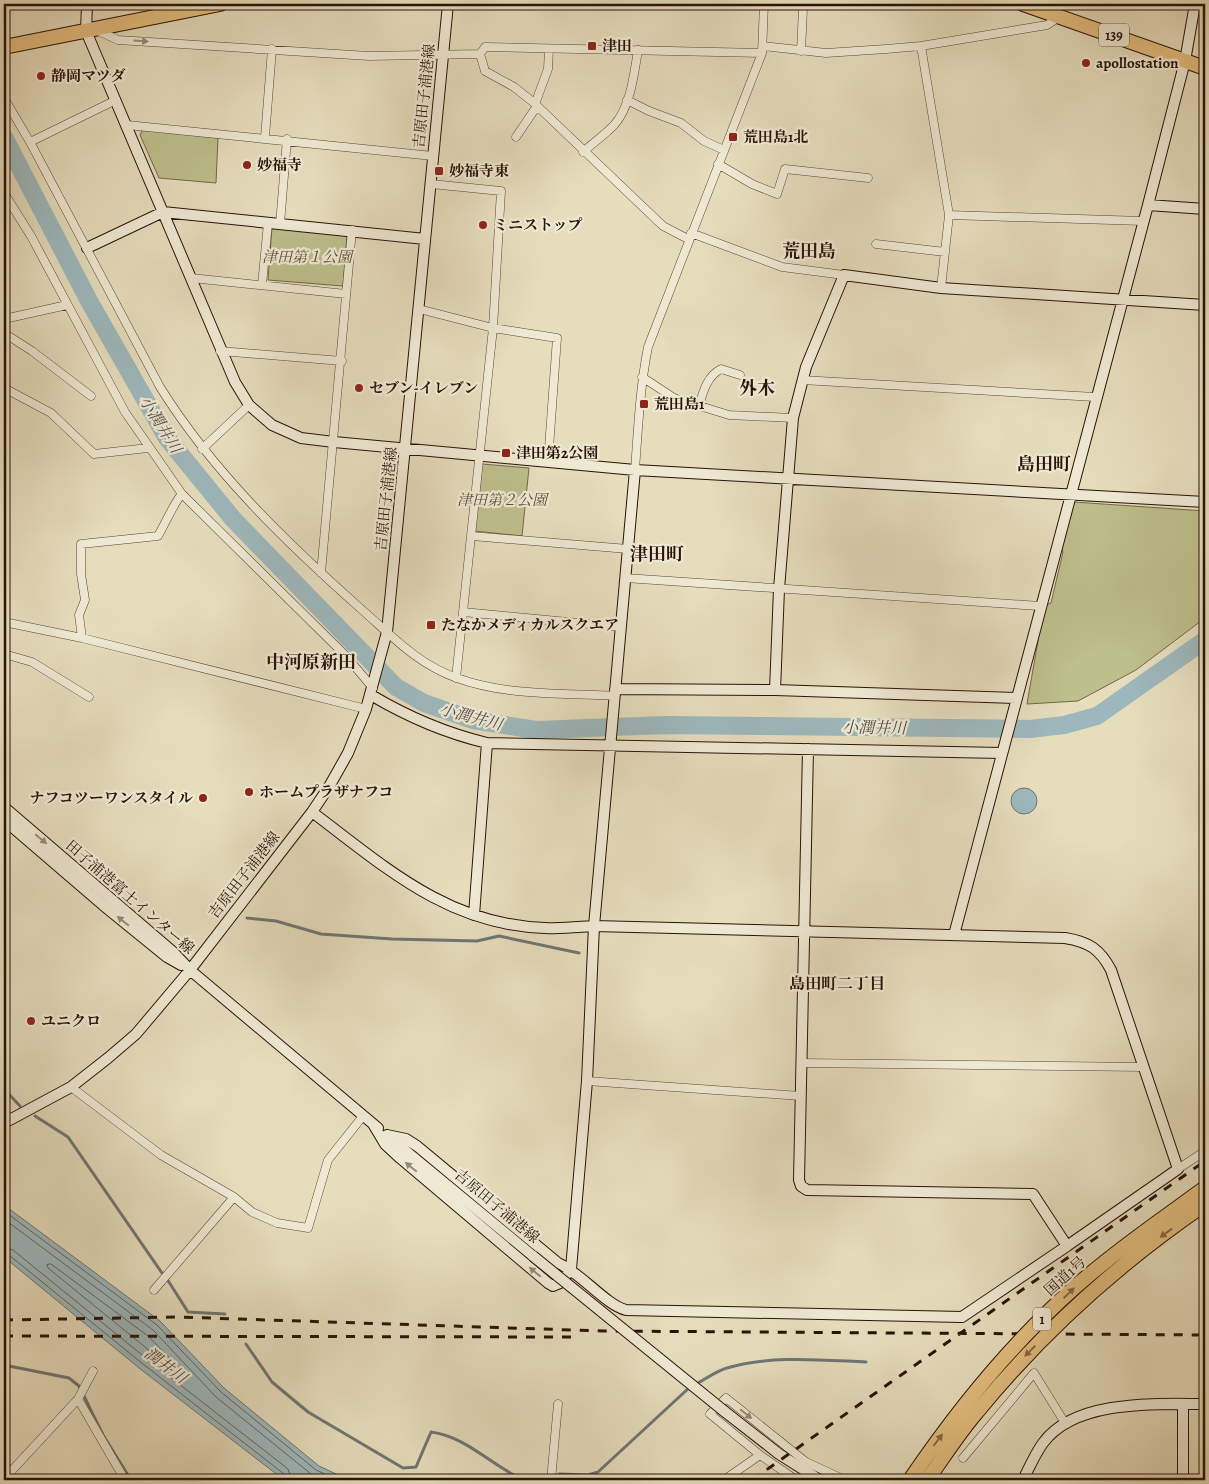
<svg xmlns="http://www.w3.org/2000/svg" width="1209" height="1484" font-family="Alegreya,'Noto Serif JP',serif">
	<rect width="100%" height="100%" fill="#e6ddbd"/>
	<filter id="stains"><feTurbulence type="fractalNoise" baseFrequency=".004" numOctaves="4"/><feColorMatrix values="0 0 0 0 .2 0 0 0 0 .09 0 0 0 0 .02 0 0 0 .5 -.17"/></filter>
	<radialGradient id="worn" r=".72"><stop offset=".6" stop-color="#630" stop-opacity="0"/><stop offset="1" stop-color="#630" stop-opacity=".3"/></radialGradient>
	<path fill="#bdbf8c" stroke="#73684a" d="M 143,129 L 218,138 L 216,183 L 159,178 L 140,135 Z
		M 272,228 L 347,234 L 343,286 L 268,280 Z
		M 482,464 L 529,468 L 522,536 L 475,531 Z
		M 1074,502 L 1205,511 L 1205,618 L 1136,670 L 1078,701 L 1027,704 L 1044,606 L 1051,603 L 1063,552 L 1061,547 Z"/>
	<path fill="#9db8bd" stroke="#6f7674" d="M1011 801a13 13 0 1 1 26 0a13 13 0 1 1-26 0Z
		M 4,1205 L 160,1321 L 224,1388 L 319,1466 L 349,1480 L 284,1480 L 139,1368 L 4,1257 Z"/>
	<g fill="none" stroke-linecap="round" stroke-linejoin="round">
		<path stroke="#636562" stroke-width="1" d="M 4,1211 L 157,1325 L 221,1392 L 316,1470 L 338,1480
			M 4,1219 L 153,1330 L 216,1397 L 311,1474 L 323,1480
			M 4,1247 L 13,1250 L 147,1359 L 288,1469 L 292,1480
			M 4,1254 L 9,1255 L 143,1364 L 284,1474 L 286,1480
			M 51,1264 L 148,1336 L 180,1369 L 180,1373 L 177,1373 L 48,1268 L 47,1265 Z"/>
		<path stroke="#6f7674" stroke-width="3" d="M 247,918 L 276,921 L 321,934 L 392,939 L 477,941 L 499,936 L 579,953
			M 4,1089 L 20,1106
			M 35,1116 L 68,1137 L 162,1273
			M 167,1279 L 188,1312 L 225,1314
			M 246,1344 L 272,1382 L 308,1412 L 403,1468 L 416,1467 L 431,1432 C 468,1437 491,1466 524,1480
			M 4,1365 L 69,1378 L 79,1386 L 103,1435 L 131,1480
			M 696,1384 C 706,1379 716,1371 727,1368 C 771,1355 820,1360 866,1362
			M 559,1474 L 588,1475 L 598,1472 L 690,1387"/>
		<path stroke="#9db8bd" stroke-width="18" d="M 4,137 L 89,301 L 167,438 L 233,519 L 396,687 L 424,703 L 473,720 L 536,730 L 666,725 L 1030,729 L 1064,725 L 1097,716 L 1205,640"/>
		<defs>
			<path id="street" d="M 96,30 L 118,40 L 369,56 L 480,54 L 485,47 L 762,53
				M 763,46 L 826,53 L 886,49 L 921,46 L 1047,25 L 1059,17
				M 921,46 L 949,215 L 941,288
				M 801,51 L 803,8
				M 480,54 L 485,71 L 514,87 L 533,102 L 663,226 L 688,239
				M 4,98 L 30,142 L 160,387 C 213,472 286,542 360,608 C 391,635 417,664 457,678 C 506,696 563,693 615,696
				M 627,100 L 649,111 L 681,123 L 704,141 L 724,150
				M 535,104 L 548,69 L 549,49
				M 127,125 L 433,156
				M 265,137 L 272,49
				M 516,137 L 537,106
				M 30,142 L 116,100
				M 583,152 C 593,143 606,134 615,124 C 631,105 634,74 638,50
				M 718,164 L 752,184 L 777,194 L 785,169 L 868,178
				M 431,184 L 501,191 L 493,328 L 456,678
				M 4,193 L 31,236 L 125,412 L 182,494 L 345,655 L 373,688
				M 949,215 L 1143,221
				M 280,224 L 287,139
				M 691,233 L 782,267 L 844,275
				M 876,244 L 945,252
				M 191,278 L 346,294
				M 262,285 L 268,223
				M 419,309 L 493,328 L 557,338 L 548,462
				M 4,319 L 67,305
				M 4,333 L 32,351 L 91,396
				M 220,351 L 342,361
				M 642,377 L 674,398 L 729,415 L 793,418
				M 802,380 L 1095,397
				M 4,388 L 51,413 L 94,454 L 148,448
				M 699,406 C 703,392 707,376 721,369 L 740,375
				M 202,449 L 249,405
				M 635,470 C 638,429 640,387 648,347 L 762,53 L 764,4
				M 472,536 L 628,549
				M 321,573 L 352,230
				M 625,578 L 1040,606
				M 463,612 L 621,627
				M 4,622 L 82,638 L 366,709
				M 82,638 L 79,615 L 85,600 L 81,574 L 81,544 L 158,536 C 164,526 176,499 182,494
				M 4,654 L 32,662 L 89,697
				M 802,1063 L 1143,1067
				M 587,1081 L 801,1096
				M 71,1087 L 161,1155 L 234,1197 L 252,1212 L 277,1223 L 308,1228 L 328,1160 L 363,1116
				M 1178,1169 L 1205,1151
				M 154,1290 L 234,1197
				M 78,1399 L 125,1480
				M 963,1458 L 1034,1373 L 1065,1423
				M 4,1479 L 78,1399 L 93,1371
				M 551,1480 L 558,1404
				M 724,1480 L 760,1455
				M 796,1480 L 760,1455 L 710,1414 L 726,1398 L 806,1462 L 845,1480"/>
			<path id="secondary" d="M 87,4 L 86,31 L 235,382 L 249,405 L 272,425 L 301,438 L 334,442 L 635,470 L 1205,502
				M 1148,205 L 1205,209
				M 87,248 L 163,212 L 425,239
				M 615,689 L 775,690 L 1016,698
				M 775,690 L 779,589 L 793,418 L 806,367 L 844,275 L 941,288 L 1205,305
				M 371,695 C 408,717 445,733 487,743 L 1002,753
				M 4,807 L 172,951 L 190,970 L 378,1128
				M 312,812 C 385,867 448,925 545,928 C 561,929 578,927 594,926 L 1065,938 C 1089,942 1100,949 1111,970 L 1178,1169 L 1067,1246
				M 4,820 L 103,905 L 167,957 L 181,965
				M 474,915 L 487,743
				M 954,935 L 1148,205 L 1185,61 L 1195,4
				M 4,1123 L 71,1087 L 108,1058 L 136,1034 L 190,970 L 312,812 L 330,785 L 348,753 L 366,709 L 387,632 L 448,4
				M 373,1124 L 385,1144 L 400,1158 L 548,1283 L 553,1286 L 560,1283 L 571,1269 L 587,1081 L 594,926 L 635,470
				M 387,1135 L 406,1139 L 417,1146 L 558,1263 C 581,1273 606,1305 626,1310 L 962,1317 L 1067,1246 L 1033,1194 L 807,1190 L 801,1186 L 799,1180 L 808,749
				M 389,1137 L 533,1256
				M 724,1411 L 779,1454 L 820,1480
				M 1023,1480 C 1029,1468 1035,1454 1043,1443 C 1075,1399 1157,1404 1205,1404
				M 1183,1480 L 1183,1404"/>
			<path id="highway" d="M 1023,4 L 1205,68
				M 4,47 L 220,4"/>
		</defs>
		<use href="#street" stroke="#584534" stroke-width="9"/>
		<use href="#secondary" stroke="#291207" stroke-width="12"/>
		<use href="#highway" stroke="#291207" stroke-width="16"/>
		<use href="#street" stroke="#efe9d4" stroke-width="8"/>
		<use href="#secondary" stroke="#efe9d4" stroke-width="10"/>
		<use href="#highway" stroke="#e3be7e" stroke-width="14"/>
		<path stroke="#291207" stroke-width="3" stroke-dasharray="9 9" stroke-linecap="butt" d="M 4,1320 L 177,1317 L 603,1331 L 1205,1335
			M 4,1336 L 579,1337
			M 752,1480 L 1205,1161"/>
		<defs>
			<path id="secondary-bridge" d="M 533,1256 L 724,1411"/>
			<path id="highway-bridge" d="M 910,1480 C 958,1409 1011,1344 1075,1287 C 1116,1251 1161,1220 1205,1188
				M 927,1480 C 943,1458 958,1434 976,1413 C 1042,1332 1119,1263 1205,1204"/>
		</defs>
		<use href="#secondary-bridge" stroke="#291207" stroke-width="12" stroke-linecap="butt"/>
		<use href="#highway-bridge" stroke="#291207" stroke-width="16" stroke-linecap="butt"/>
		<use href="#secondary-bridge" stroke="#efe9d4" stroke-width="10"/>
		<use href="#highway-bridge" stroke="#e3be7e" stroke-width="14"/>
	</g>
	<defs><path id="oneway-solid" d="M-6-.8H1V-3.2L6.5 0L1 3.2V.8H-6Z" transform="scale(1.25)"/></defs>
	<g fill="#968878">
		<use href="#oneway-solid" transform="translate(141 41) rotate(3)"/>
		<use href="#oneway-solid" transform="translate(41 839) rotate(40)"/>
		<use href="#oneway-solid" transform="translate(123 921) rotate(-141)"/>
		<use href="#oneway-solid" transform="translate(411 1167) rotate(-140)"/>
		<use href="#oneway-solid" transform="translate(535 1272) rotate(-140)"/>
		<use href="#oneway-solid" transform="translate(746 1414) rotate(39)"/>
	</g>
	<g fill="#866842">
		<use href="#oneway-solid" transform="translate(1166 1233) rotate(144)"/>
		<use href="#oneway-solid" transform="translate(1069 1293) rotate(-44)"/>
		<use href="#oneway-solid" transform="translate(1030 1351) rotate(135)"/>
		<use href="#oneway-solid" transform="translate(938 1440) rotate(-53)"/>
	</g>
	<g fill="#8f2418" stroke="#efe9d4" stroke-width="2">
		<rect x="587" y="41" width="10" height="10" rx="2.5"/>
		<circle cx="1086" cy="63" r="5"/>
		<circle cx="41" cy="76" r="5"/>
		<rect x="728" y="132" width="10" height="10" rx="2.5"/>
		<circle cx="247" cy="165" r="5"/>
		<rect x="434" y="166" width="10" height="10" rx="2.5"/>
		<circle cx="483" cy="225" r="5"/>
		<circle cx="359" cy="388" r="5"/>
		<rect x="639" y="399" width="10" height="10" rx="2.5"/>
		<rect x="501" y="448" width="10" height="10" rx="2.5"/>
		<rect x="426" y="620" width="10" height="10" rx="2.5"/>
		<circle cx="249" cy="792" r="5"/>
		<circle cx="203" cy="798" r="5"/>
		<circle cx="31" cy="1021" r="5"/>
	</g>
	<g text-anchor="middle" stroke-width="4.5" stroke-linejoin="round" paint-order="stroke">
		<g fill="#efe9d4" stroke="#645244" stroke-width="1">
			<rect x="1099" y="23.5" width="30" height="23" rx="4"/>
			<rect x="1033" y="1307.5" width="18" height="23" rx="4"/>
		</g>
		<g font-size="14" font-weight="bold" fill="#291207">
			<text x="1114" y="40">139</text>
			<text x="1042" y="1324">1</text>
		</g>
		<g font-size="15" font-weight="bold" fill="#291207" stroke="#efe9d4" text-anchor="start">
			<text x="602" y="51">津田</text>
			<text x="1096" y="68">apollostation</text>
			<text x="51" y="81">静岡マツダ</text>
			<text x="743" y="142">荒田島1北</text>
			<text x="257" y="170">妙福寺</text>
			<text x="449" y="176">妙福寺東</text>
			<text x="493" y="230">ミニストップ</text>
			<text x="369" y="393">セブン-イレブン</text>
			<text x="654" y="409">荒田島1</text>
			<text x="516" y="458">津田第2公園</text>
			<text x="441" y="630">たなかメディカルスクエア</text>
			<text x="259" y="797">ホームプラザナフコ</text>
			<text x="193" y="803" text-anchor="end">ナフコツーワンスタイル</text>
			<text x="41" y="1026">ユニクロ</text>
		</g>
		<g font-size="15" fill="#291207" stroke="#efe9d4">
			<text transform="translate(424 96) rotate(-84)" y="5">吉原田子浦港線</text>
			<text transform="translate(386 499) rotate(-84)" y="5">吉原田子浦港線</text>
			<text transform="translate(244 875) rotate(-52)" y="5">吉原田子浦港線</text>
			<text transform="translate(130 897) rotate(41)" y="5">田子浦港富士インター線</text>
			<text transform="translate(497 1206) rotate(40)" y="5">吉原田子浦港線</text>
			<text transform="translate(1065 1276) rotate(-42)" y="5">国道1号</text>
		</g>
		<g font-size="15" font-style="italic" fill="#5d4f36" stroke="#efe9d4">
			<text x="307" y="262">津田第１公園</text>
			<text x="502" y="505">津田第２公園</text>
		</g>
		<g font-size="16" font-style="italic" fill="#524c47" stroke="#efe9d4">
			<text transform="translate(161 424) rotate(58)" y="6">小潤井川</text>
			<text transform="translate(471 716) rotate(15)" y="6">小潤井川</text>
			<text transform="translate(874 727) rotate(1)" y="6">小潤井川</text>
			<text transform="translate(166 1365) rotate(37)" y="6">潤井川</text>
		</g>
		<g font-size="16" font-weight="bold" fill="#291207" stroke="#efe9d4">
			<text x="837" y="989">島田町二丁目</text>
		</g>
		<g font-size="18" font-weight="bold" fill="#291207" stroke="#efe9d4">
			<text x="809" y="257">荒田島</text>
			<text x="757" y="394">外木</text>
			<text x="1044" y="470">島田町</text>
			<text x="657" y="560">津田町</text>
			<text x="311" y="668">中河原新田</text>
		</g>
	</g>
	<rect width="1209" height="1484" fill="none" stroke="#e6ddbd" stroke-width="20"/>
	<rect x="5" y="5" width="1199" height="1474" fill="none" stroke="#291207" stroke-width="2.5"/>
	<rect x="10" y="10" width="1189" height="1464" fill="none" stroke="#291207"/>
	<rect width="100%" height="100%" filter="url(#stains)"/>
	<rect width="100%" height="100%" fill="url(#worn)"/>
</svg>
